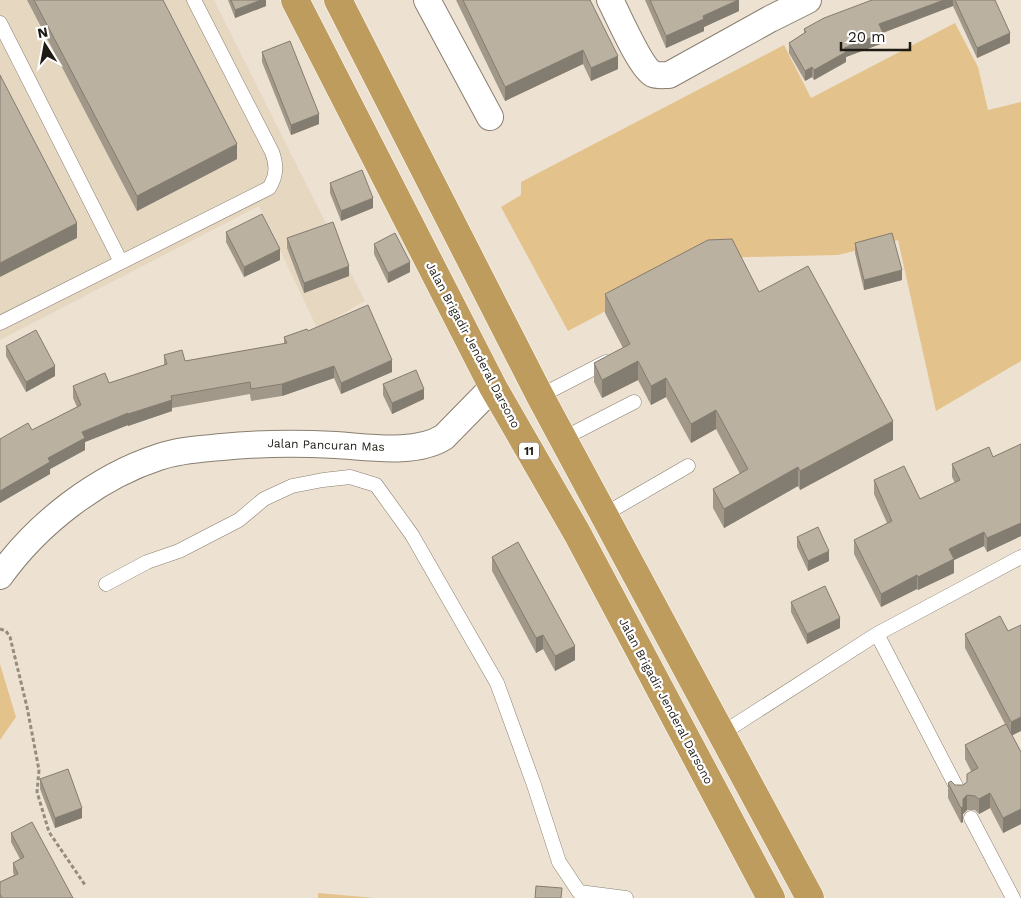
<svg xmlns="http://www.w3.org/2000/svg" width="1021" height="898" font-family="'Work Sans',sans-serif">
	<rect width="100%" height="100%" fill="#ede2d1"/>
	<path fill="#e6d7c0" d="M 0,0 L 214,0 L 365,301 L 317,328 L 259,206 L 0,340 Z"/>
	<path fill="#e4c28b" d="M 955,23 L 978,67 L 988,110 L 1021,102 L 1021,361 L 936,411 L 898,240 L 838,255 L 706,258 L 568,331 L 501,207 L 521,195 L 521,182 L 784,45 L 811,98 Z
		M 0,664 L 16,717 L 0,740 Z
		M 318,893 L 375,898 L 318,898 Z"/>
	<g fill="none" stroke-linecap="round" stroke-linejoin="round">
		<defs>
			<path id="service" d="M 0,23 L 121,262
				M 0,323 L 269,188 C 277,176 277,165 272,152 L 194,0
				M 540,396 L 606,362
				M 564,438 L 634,402
				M 605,514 L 688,466
				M 106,584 L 147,562 L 179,551 L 208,536 L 239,520 L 264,499 L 292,486 L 323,480 L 350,477 L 376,485 L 412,535 L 497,683 L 534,785 L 559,862 L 579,892 L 626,898
				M 721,734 L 877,634
				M 959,792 L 877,634 L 1021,557
				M 971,818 L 1013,898"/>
			<path id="minor" d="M 427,0 L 490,117
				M 610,0 C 618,15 640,67 653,74 C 658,76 663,75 669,75 L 770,19 L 808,0
				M 0,576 C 37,524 97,477 159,457 C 179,450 201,449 222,447 C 261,443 297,443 336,445 C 369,447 416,455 444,437 L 493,387"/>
			<path id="trunk" d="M 295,0 L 493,387 L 577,533 L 771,898
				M 338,0 L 540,396 L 810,898"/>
		</defs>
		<use href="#service" stroke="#897f70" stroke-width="15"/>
		<use href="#minor" stroke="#897f70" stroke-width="28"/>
		<use href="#trunk" stroke="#fff" stroke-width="29"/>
		<path stroke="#948c7f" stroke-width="3" stroke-dasharray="4 2.5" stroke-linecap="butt" d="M 0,629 L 6,631 L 10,637 L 27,707 L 39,770 L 37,792 L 49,832 L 85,885"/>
		<use href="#service" stroke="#fff" stroke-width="14"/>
		<use href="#minor" stroke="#fff" stroke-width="26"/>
		<use href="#trunk" stroke="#be9c5e" stroke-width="28"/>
	</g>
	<path fill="#a1988a" d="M 27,0 L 163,0 L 237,159 L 137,211 Z
		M 228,0 L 266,0 L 266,6 L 235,18 Z
		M 456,0 L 590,0 L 618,69 L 591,81 L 583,64 L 505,101 Z
		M 645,0 L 739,0 L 739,11 L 704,27 L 704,31 L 666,48 Z
		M 872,0 L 995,0 L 1010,43 L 977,58 L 953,6 L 883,33 L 883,43 L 846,57 L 846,62 L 814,80 L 812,77 L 805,81 L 789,53 L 789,43 L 804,33 L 804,29 Z
		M 262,52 L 319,124 L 291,135 L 262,62 Z
		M 330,183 L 373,208 L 341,221 L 330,193 Z
		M 226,232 L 280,260 L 244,277 L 226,242 Z
		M 287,238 L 349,276 L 304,293 L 287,248 Z
		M 855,243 L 902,280 L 864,290 L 855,253 Z
		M 374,244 L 410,272 L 388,283 L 374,254 Z
		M 759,292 L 893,440 L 800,490 L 798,486 L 724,528 L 713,508 L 713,489 L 740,474 L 716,429 L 691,443 L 666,397 L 651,405 L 638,380 L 602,398 L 594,382 L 594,363 L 623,348 L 605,313 L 605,294 Z
		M 308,331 L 392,372 L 341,394 L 334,378 L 282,396 L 251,401 L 250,394 L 172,408 L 172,411 L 128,426 L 128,425 L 85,442 L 85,450 L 50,469 L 50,474 L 6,498 L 32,430 L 77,407 L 73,398 L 73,386 L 109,383 L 164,365 L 164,355 L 185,361 L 284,344 L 284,337 Z
		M 6,346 L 55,376 L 26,392 L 6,356 Z
		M 383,384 L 424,399 L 392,414 L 383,395 Z
		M 1021,444 L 1021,536 L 987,552 L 984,546 L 954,560 L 954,573 L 918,590 L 917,589 L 881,607 L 854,554 L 854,540 L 887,523 L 874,494 L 874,480 L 920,499 L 955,483 L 952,477 L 952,464 L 993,457 Z
		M 797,537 L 829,561 L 808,571 L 797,547 Z
		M 492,557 L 575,660 L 555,671 L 543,649 L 536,653 L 492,571 Z
		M 791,602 L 840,628 L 807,644 L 791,612 Z
		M 1000,616 L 1012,735 L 1021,752 L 1021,824 L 1003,833 L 990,808 L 979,814 L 975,810 L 967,810 L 963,814 L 963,822 L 961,823 L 948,798 L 948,783 L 955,785 L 963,785 L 967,782 L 971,771 L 965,759 L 965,745 L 1005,724 L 965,648 L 965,634 Z
		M 40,779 L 82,818 L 55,828 L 40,789 Z
		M 11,833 L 73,898 L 0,898 L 0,882 L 14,875 L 13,872 L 13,863 L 20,859 L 11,842 Z"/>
	<path fill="#837c70" d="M 261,0 L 266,0 L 266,6 L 235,18 L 235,10 Z
		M 739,0 L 739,11 L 704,27 L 704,31 L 666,48 L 666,36 L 703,16 Z
		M 944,0 L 953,0 L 953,6 L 879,34 L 879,24 Z
		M 883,33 L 883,43 L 846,57 L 846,62 L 814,80 L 814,70 L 844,48 Z
		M 1010,33 L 1010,43 L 977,58 L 977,48 Z
		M 583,50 L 583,64 L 505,101 L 505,87 Z
		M 618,56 L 618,69 L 591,81 L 591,68 Z
		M 812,67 L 812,77 L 805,81 L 805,71 Z
		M 319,114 L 319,124 L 291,135 L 291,125 Z
		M 237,144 L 237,159 L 137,211 L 137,196 Z
		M 373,198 L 373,208 L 341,221 L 341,211 Z
		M 77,223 L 77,238 L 0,277 L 0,263 Z
		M 280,249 L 280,260 L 244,277 L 244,267 Z
		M 410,262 L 410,272 L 388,283 L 388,273 Z
		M 349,266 L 349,276 L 304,293 L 304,283 Z
		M 902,270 L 902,280 L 864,290 L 864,280 Z
		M 392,360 L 392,372 L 341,394 L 341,383 Z
		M 638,361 L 638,380 L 602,398 L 602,380 Z
		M 55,366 L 55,376 L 26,392 L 26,382 Z
		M 334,366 L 334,378 L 282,396 L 282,384 Z
		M 666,378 L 666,397 L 651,405 L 651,386 Z
		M 424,389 L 424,399 L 392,414 L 392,403 Z
		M 172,400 L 172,411 L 128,426 L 128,414 Z
		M 716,410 L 716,429 L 691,443 L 691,424 Z
		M 128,413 L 128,425 L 85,442 L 85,450 L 50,469 L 50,474 L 0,503 L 0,491 L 48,458 L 82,432 Z
		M 893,421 L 893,440 L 800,490 L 800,471 Z
		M 798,467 L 798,486 L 724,528 L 724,509 Z
		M 1021,523 L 1021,536 L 987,552 L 987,538 Z
		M 984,532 L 984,546 L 954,560 L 954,573 L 918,590 L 918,577 L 949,549 Z
		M 829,551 L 829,561 L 808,571 L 808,561 Z
		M 917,575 L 917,589 L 881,607 L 881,594 Z
		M 840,618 L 840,628 L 807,644 L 807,634 Z
		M 543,635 L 543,649 L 536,653 L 536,638 Z
		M 575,646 L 575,660 L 555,671 L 555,656 Z
		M 1021,717 L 1021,731 L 1011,736 L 1011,722 Z
		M 990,793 L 990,808 L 979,814 L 979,799 Z
		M 967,795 L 967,810 L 963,814 L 963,822 L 961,823 L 961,808 L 963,799 Z
		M 82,808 L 82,818 L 55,828 L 55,818 Z
		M 1021,809 L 1021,824 L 1003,833 L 1003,818 Z"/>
	<path fill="#bbb1a0" stroke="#837c70" d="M 34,0 L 163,0 L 237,144 L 137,196 Z
		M 231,0 L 261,0 L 235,10 Z
		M 463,0 L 590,0 L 618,56 L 591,68 L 583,50 L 505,87 Z
		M 650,0 L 738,0 L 703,16 L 704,19 L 666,36 Z
		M 872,0 L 944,0 L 879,24 L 883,33 L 844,48 L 846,52 L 814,70 L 812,67 L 805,71 L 789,43 L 806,32 L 804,29 L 824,18 Z
		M 955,0 L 995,0 L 1010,33 L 977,48 Z
		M 290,41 L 319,114 L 291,125 L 262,52 Z
		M 0,75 L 77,223 L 0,263 Z
		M 362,170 L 373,198 L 341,211 L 330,183 Z
		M 262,214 L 280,249 L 244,267 L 226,232 Z
		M 333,222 L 349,266 L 304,283 L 287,238 Z
		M 395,233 L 410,262 L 388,273 L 374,244 Z
		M 892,233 L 902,270 L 864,280 L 855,243 Z
		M 732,239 L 759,292 L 808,266 L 893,421 L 800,471 L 798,467 L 724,509 L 713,489 L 748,469 L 716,410 L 691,424 L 666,378 L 651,386 L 638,361 L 602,380 L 594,363 L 630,344 L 605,294 L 708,240 Z
		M 368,305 L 392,360 L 341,383 L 334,366 L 282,384 L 251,389 L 250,382 L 171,396 L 172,400 L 128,414 L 128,413 L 82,432 L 85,438 L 48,458 L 50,462 L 0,491 L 0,439 L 28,423 L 32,430 L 81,405 L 73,386 L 105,373 L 109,383 L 167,364 L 164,355 L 182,350 L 185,361 L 287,343 L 284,337 L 307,329 L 308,331 Z
		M 36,330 L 55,366 L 26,382 L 6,346 Z
		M 416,370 L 424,389 L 392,403 L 383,384 Z
		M 1021,444 L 1021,523 L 987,538 L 984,532 L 949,549 L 954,559 L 918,577 L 917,575 L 881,594 L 854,540 L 892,521 L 874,480 L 904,466 L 920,499 L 960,480 L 952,464 L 989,447 L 993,457 Z
		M 818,527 L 829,551 L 808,561 L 797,537 Z
		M 518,542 L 575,646 L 555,656 L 543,635 L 536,638 L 492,557 Z
		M 825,586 L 840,618 L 807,634 L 791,602 Z
		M 1000,616 L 1008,631 L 1021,625 L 1021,717 L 1011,722 L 965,634 Z
		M 1006,724 L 1021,752 L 1021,809 L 1003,818 L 990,793 L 979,799 L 975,796 L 967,795 L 963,799 L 963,807 L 961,808 L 948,783 L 951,781 L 955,785 L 963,785 L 967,782 L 967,774 L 978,768 L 965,745 Z
		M 68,769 L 82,808 L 55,818 L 40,779 Z
		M 32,822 L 73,898 L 2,898 L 0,894 L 0,882 L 18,874 L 13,863 L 24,857 L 11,833 Z
		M 536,886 L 562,888 L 561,898 L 535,898 Z"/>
	<g text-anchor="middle" stroke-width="4.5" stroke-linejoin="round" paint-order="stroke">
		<rect fill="#fff" stroke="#625f5a" stroke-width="1" x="519" y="442.5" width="20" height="17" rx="4"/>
		<g font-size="11" font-weight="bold" fill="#1e1a14">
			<text x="529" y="455">11</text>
		</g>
		<g font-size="12" fill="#1e1a14" stroke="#fff">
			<text transform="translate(473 345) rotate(62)" y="4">Jalan Brigadir Jenderal Darsono</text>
			<text transform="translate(326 445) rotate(2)" y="4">Jalan Pancuran Mas</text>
			<text transform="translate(666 701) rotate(62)" y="4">Jalan Brigadir Jenderal Darsono</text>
		</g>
	</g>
	<g transform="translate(45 45) rotate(349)" stroke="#ffffff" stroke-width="4" paint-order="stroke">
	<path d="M0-4L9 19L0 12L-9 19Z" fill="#1e1a14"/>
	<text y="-8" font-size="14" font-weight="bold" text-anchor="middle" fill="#1e1a14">N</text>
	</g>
	<path d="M841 42v8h69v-8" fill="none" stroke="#1e1a14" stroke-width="2.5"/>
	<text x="848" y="42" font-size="15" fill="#1e1a14" stroke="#ffffff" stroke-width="4" paint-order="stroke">20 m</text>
</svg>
